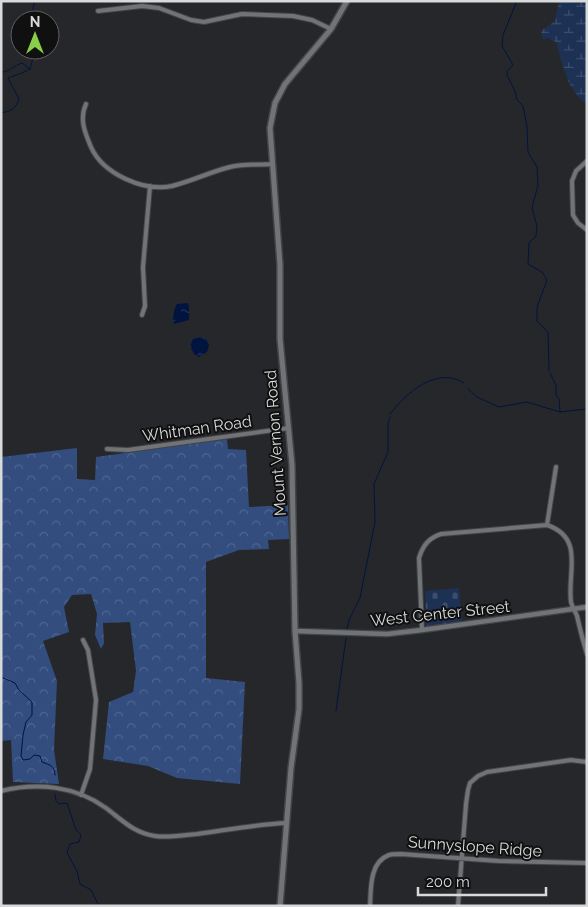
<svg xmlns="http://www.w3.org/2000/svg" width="588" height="907" font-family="Raleway,sans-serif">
	<defs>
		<pattern id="forest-crowns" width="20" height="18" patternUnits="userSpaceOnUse" patternTransform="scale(1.25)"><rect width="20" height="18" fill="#324d7e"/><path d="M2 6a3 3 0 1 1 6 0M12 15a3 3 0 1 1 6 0" fill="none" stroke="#4f6690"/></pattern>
		<pattern id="wetland-marsh" width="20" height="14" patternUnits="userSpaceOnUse" patternTransform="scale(1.25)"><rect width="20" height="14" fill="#1d3155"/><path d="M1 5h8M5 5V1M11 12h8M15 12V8" fill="none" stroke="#3d4e6d"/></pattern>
		<pattern id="cemetery-stones" width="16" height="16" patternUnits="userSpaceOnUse" patternTransform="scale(1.25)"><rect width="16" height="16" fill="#1d3155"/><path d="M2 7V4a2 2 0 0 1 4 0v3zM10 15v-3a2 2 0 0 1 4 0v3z" fill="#3d4e6d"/></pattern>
		<pattern id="water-ripples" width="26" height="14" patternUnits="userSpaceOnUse" patternTransform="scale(1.25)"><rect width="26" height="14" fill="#011440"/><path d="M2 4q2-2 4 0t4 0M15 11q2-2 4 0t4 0" fill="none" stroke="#25365b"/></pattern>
	</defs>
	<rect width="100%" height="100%" fill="#26272a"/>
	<path fill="url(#forest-crowns)" d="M 227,439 L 228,449 L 246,450 L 249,507 L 288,505 L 289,539 L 268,540 L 269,549 L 239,550 L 206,562 L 206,678 L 245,682 L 240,784 L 177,778 L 148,766 L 103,759 L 109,702 L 133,692 L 136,671 L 130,622 L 103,623 L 104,643 L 101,649 L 95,635 L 97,614 L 91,594 L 72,595 L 64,607 L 69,632 L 43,641 L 57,681 L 54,750 L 59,784 L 13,782 L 11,740 L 1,741 L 1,457 L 77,448 L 77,479 L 95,480 L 96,457 Z"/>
	<path fill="url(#wetland-marsh)" d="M 559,1 L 587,1 L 587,104 C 566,90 563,64 556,42 L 548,38 L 543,39 L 541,31 L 555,21 Z"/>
	<path fill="url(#cemetery-stones)" d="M 459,588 L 462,622 L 427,627 L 425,591 Z"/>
	<path fill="url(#water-ripples)" d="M 188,303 L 189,307 L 189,320 L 174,324 C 172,320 174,308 177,304 Z
		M 200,337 L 206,339 L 209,345 L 207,352 L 199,357 L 194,354 L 190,346 L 193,339 Z"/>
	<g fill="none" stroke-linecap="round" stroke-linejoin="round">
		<path stroke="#011440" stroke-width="1" d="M 517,1 L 503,35 L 502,46 L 513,65 L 507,71 L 507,75 L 515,91 L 517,100 L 523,106 L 527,127 L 528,152 L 537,167 L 538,185 L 532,208 L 537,226 L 536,236 L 529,243 L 528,264 L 542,272 L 547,280 L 537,307 L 537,321 L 548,332 L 549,371
			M 35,20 L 33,8 L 35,1
			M 1,72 C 8,73 15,65 22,63 L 30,69 L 35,50
			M 1,113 C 11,111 16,109 19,99 L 8,78 L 22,73 L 30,69
			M 585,294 L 587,294
			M 550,373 L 556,385 L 556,395 L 559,399 L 560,412 L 587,409
			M 468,389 L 477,397 L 499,407 L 527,402 L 560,412
			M 390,414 C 407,392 437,366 464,383
			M 347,629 L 349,620 L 360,598 L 375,522 L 374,484 L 388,452 L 388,424 L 390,417
			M 1,677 L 15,683 L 19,690 L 32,702 L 32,715 L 26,722 L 23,735 L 21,756 L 23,760 L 30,759 L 34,755 L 40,756 L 42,762 C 50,765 55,766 55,775
			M 336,711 L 346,638
			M 55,794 L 56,801 L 59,804 L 67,803 L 76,830 L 81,835 L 79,842 L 70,844 L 67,853 L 77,871 L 80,884 L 91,890 L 99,906"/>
		<defs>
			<path id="minor" d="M 98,11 L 142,6 L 159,8 L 191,20 L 204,22 L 242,14 L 293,16 L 312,20 L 331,29
				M 86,104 C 79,119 85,133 91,147 C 103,174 144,192 172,186 C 192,181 210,172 230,167 C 244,164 258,165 272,164
				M 587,161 L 576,171 L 572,181 L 573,215 L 578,223 L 587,230
				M 142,315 L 145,306 L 143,267 L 150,186
				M 107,449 L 128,450 L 289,428
				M 547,525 L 556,467
				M 422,630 L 419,558 C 423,545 429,538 441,534 L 547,525 C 585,538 567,572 571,602 C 572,607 575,611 577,616 C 580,629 583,641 587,654
				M 1,791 C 37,782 76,786 106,808 C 122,820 134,833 155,836 C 168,838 183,835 197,834 C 227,830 257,824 287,823
				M 81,795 L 90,769 L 96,700 L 88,650 L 83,640
				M 370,906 C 371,890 369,862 389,855 C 392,854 397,854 401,854 L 499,861 L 587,863
				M 458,906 L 466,804 L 468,790 L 470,783 L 478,776 L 487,772 L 571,760 L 587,762"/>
			<path id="tertiary" d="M 295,631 L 387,634 L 422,630 L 587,607"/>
			<path id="secondary" d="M 280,906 L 291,768 L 299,709 L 299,683 L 295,631 L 292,465 L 280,339 L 280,265 L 270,128 L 275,103 L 285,84 L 331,29 L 347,1"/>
		</defs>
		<use href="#minor" stroke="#434447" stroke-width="6"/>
		<use href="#tertiary" stroke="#434447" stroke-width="7"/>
		<use href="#secondary" stroke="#434447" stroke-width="8"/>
		<use href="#minor" stroke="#717376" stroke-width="4"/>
		<use href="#tertiary" stroke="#717376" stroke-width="4.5"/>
		<use href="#secondary" stroke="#717376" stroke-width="5"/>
	</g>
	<g text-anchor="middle" stroke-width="4" stroke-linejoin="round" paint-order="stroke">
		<g font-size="16" fill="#d8d9db" stroke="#101011">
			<text transform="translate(197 428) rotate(-8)" y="6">Whitman Road</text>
			<text transform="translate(275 443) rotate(-94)" y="6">Mount Vernon Road</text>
			<text transform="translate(440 613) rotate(-6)" y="6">West Center Street</text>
			<text transform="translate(475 846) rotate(4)" y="6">Sunnyslope Ridge</text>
		</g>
	</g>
	<rect width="588" height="907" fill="none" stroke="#d8d9db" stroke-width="5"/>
	<g transform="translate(35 35)"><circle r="24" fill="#101011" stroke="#606062"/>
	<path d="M0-4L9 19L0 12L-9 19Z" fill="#89ce48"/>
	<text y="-8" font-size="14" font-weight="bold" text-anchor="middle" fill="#d8d9db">N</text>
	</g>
	<path d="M418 887v8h128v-8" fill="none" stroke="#d8d9db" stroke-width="2.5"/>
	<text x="426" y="887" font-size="15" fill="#d8d9db" stroke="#101011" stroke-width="4" paint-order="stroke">200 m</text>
</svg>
